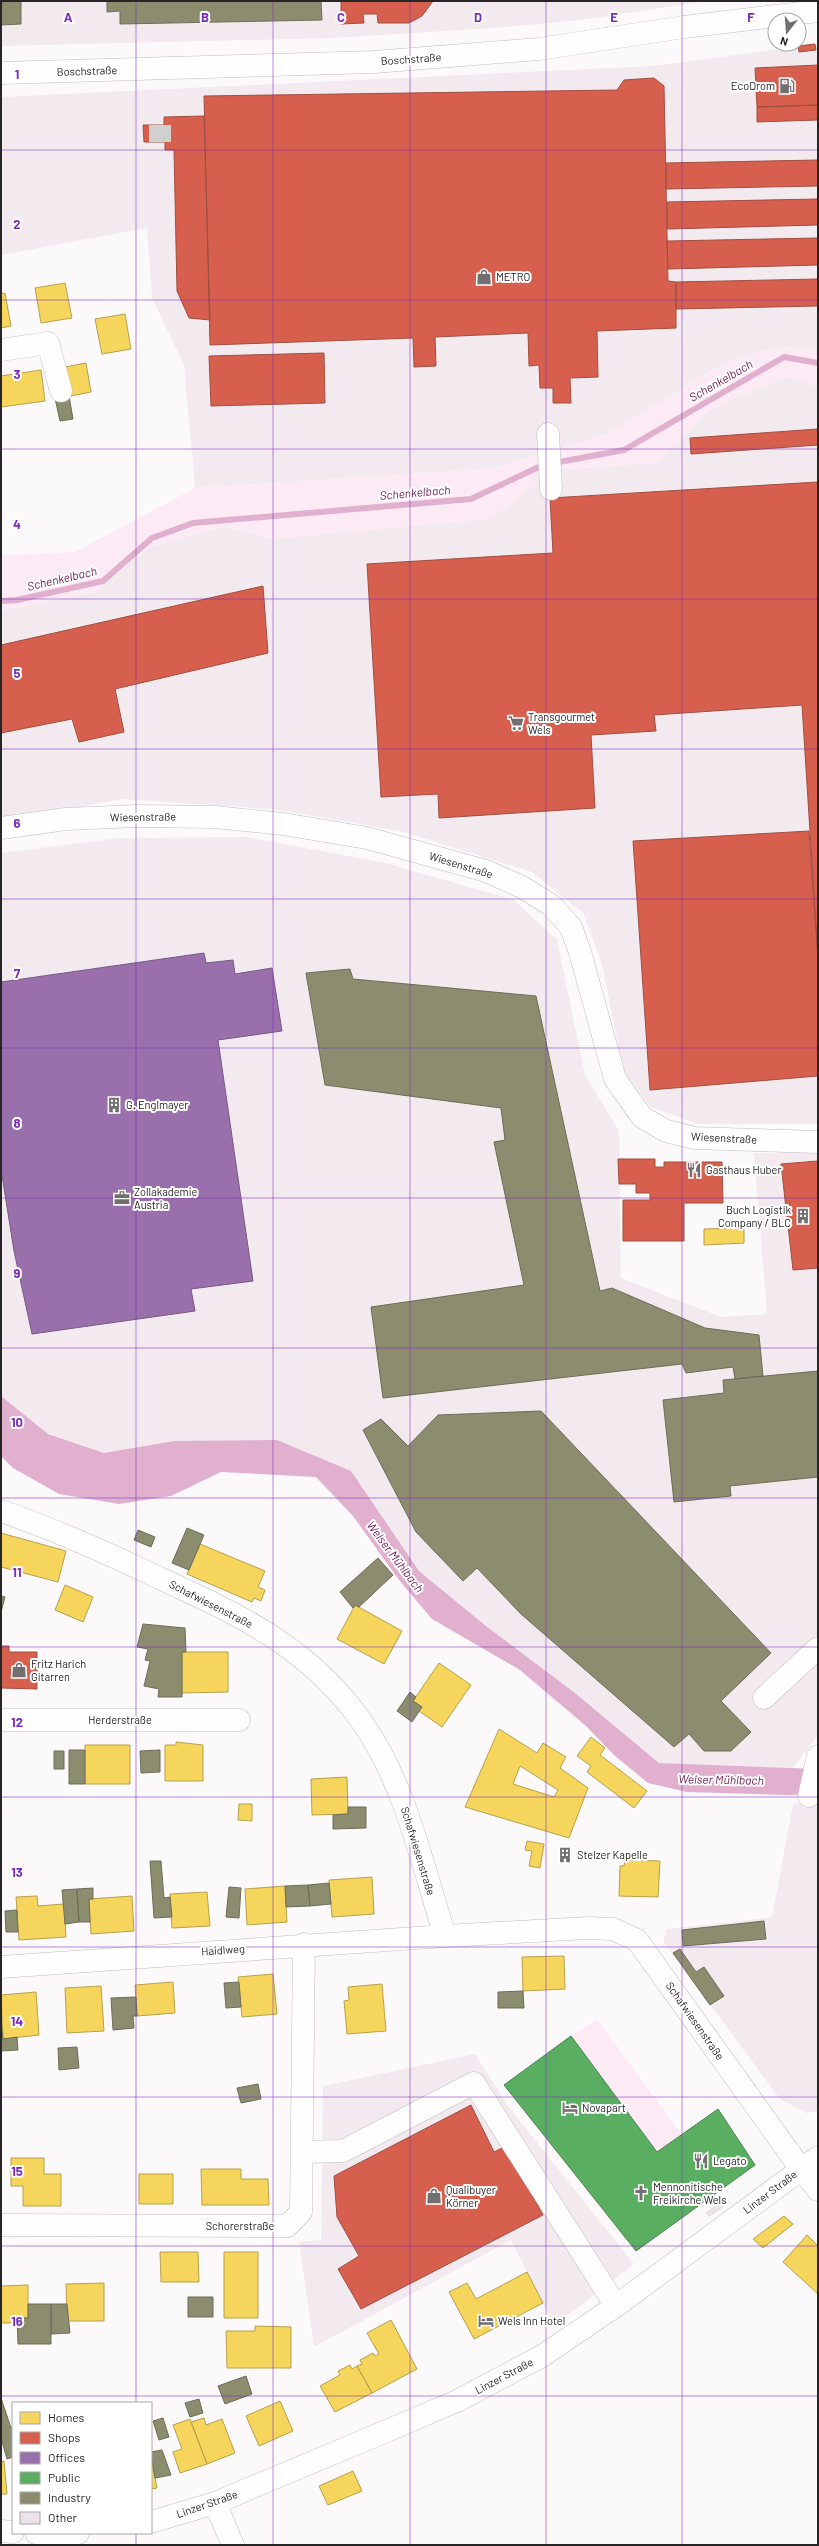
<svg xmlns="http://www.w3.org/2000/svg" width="819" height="2546" font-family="Barlow,sans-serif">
	<rect width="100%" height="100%" fill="#fcf9fb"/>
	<path fill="#f3eaef" d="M 1,1 L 708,1 L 581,20 L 494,28 L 334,38 L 1,46 Z
		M 818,44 L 818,352 L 782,346 L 727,361 L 607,434 L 491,469 L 195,488 L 184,365 L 152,298 L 147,228 L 1,255 L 1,97 L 652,66 Z
		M 788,376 L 818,387 L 818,1124 L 698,1124 L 651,1107 L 623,1070 L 602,964 L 583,913 L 532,872 L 400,831 L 272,809 L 121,799 L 1,823 L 1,610 L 91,593 L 152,546 L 222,527 L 274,539 L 553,470 L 656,463 L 709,410 Z
		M 248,837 L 385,863 L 514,900 L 557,940 L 585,1075 L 619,1131 L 621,1278 L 721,1317 L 767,1314 L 754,1153 L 818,1152 L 818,1735 L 791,1770 L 659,1763 L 575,1693 L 486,1626 L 419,1571 L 351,1471 L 174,1441 L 104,1453 L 48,1434 L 1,1396 L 1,853 L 120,838 Z
		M 818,1798 L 818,2111 L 806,2113 L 780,2099 L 663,1941 L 667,1929 L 772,1917 L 793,1804 Z
		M 475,2054 L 508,2106 L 634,2264 L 554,2326 L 511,2240 L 314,2347 L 299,2242 L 321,2240 L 323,2086 Z"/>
	<path fill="#fcebf5" d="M 782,346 L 818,352 L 818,387 L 788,376 L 709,410 L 656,463 L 553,470 L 491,519 L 274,539 L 222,527 L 152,546 L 91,593 L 1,610 L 1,555 L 75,552 L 195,488 L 491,469 L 607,434 L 727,361 Z
		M 597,2019 L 682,2135 L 657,2152 L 571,2036 Z"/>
	<path fill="#e0b0ce" d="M 1,1396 L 48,1434 L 104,1453 L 174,1441 L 277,1440 L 351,1471 L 419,1571 L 486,1626 L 575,1693 L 659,1763 L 818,1769 L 818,1794 L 787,1795 L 687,1792 L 648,1783 L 614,1755 L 586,1726 L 520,1670 L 432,1619 L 399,1580 L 353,1516 L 316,1477 L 221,1472 L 171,1496 L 119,1504 L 59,1494 L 13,1468 L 1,1456 Z"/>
	<path fill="#f6d55c" stroke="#b8a04c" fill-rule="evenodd" d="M 65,283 L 72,318 L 41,323 L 35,288 Z
		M 5,293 L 11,326 L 1,328 L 1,294 Z
		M 125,314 L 131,349 L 102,354 L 95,319 Z
		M 86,363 L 91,392 L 71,396 L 65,367 Z
		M 41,370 L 45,401 L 1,407 L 1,376 Z
		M 744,1228 L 744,1243 L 704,1245 L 704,1229 Z
		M 1,1533 L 66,1551 L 58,1582 L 1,1567 Z
		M 200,1544 L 265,1571 L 258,1587 L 265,1590 L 261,1601 L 254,1598 L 252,1602 L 187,1574 Z
		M 65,1585 L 93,1597 L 83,1622 L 55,1610 Z
		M 355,1605 L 402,1631 L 384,1664 L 337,1639 Z
		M 182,1652 L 228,1652 L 228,1692 L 182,1693 Z
		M 439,1663 L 471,1685 L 442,1727 L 419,1711 L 422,1707 L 413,1701 Z
		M 499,1729 L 537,1753 L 543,1743 L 566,1757 L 560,1768 L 588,1788 L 569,1838 L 465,1807 ZM 520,1766 L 558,1790 L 554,1797 L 513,1784 Z
		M 591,1737 L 605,1748 L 600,1755 L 647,1791 L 634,1808 L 587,1772 L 591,1766 L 577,1756 Z
		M 176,1742 L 203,1745 L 203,1781 L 165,1781 L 165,1745 L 176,1745 Z
		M 85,1745 L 130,1745 L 130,1784 L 85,1784 Z
		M 347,1777 L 348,1814 L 312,1815 L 311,1779 Z
		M 239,1804 L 252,1804 L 252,1821 L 238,1820 Z
		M 527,1841 L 544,1844 L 540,1868 L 529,1866 L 532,1851 L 525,1850 Z
		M 625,1860 L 660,1861 L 658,1897 L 619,1896 L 620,1866 L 624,1866 Z
		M 372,1877 L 374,1914 L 332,1917 L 329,1880 Z
		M 285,1886 L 287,1922 L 247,1925 L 245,1889 Z
		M 207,1892 L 210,1926 L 172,1928 L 170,1894 Z
		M 37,1896 L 38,1906 L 64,1904 L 66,1937 L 19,1940 L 16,1897 Z
		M 132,1896 L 134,1931 L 91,1934 L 89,1899 Z
		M 564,1956 L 565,1989 L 523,1991 L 522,1957 Z
		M 273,1974 L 277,2014 L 242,2017 L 238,1977 Z
		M 173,1982 L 175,2013 L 137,2016 L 135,1985 Z
		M 382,1984 L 386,2031 L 347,2034 L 344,2001 L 349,2000 L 348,1987 Z
		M 101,1986 L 104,2031 L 67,2033 L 65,1988 Z
		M 36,1992 L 39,2035 L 3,2039 L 1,1995 Z
		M 11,2158 L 44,2158 L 44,2174 L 61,2174 L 61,2206 L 23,2206 L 23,2186 L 11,2186 Z
		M 201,2169 L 241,2169 L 241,2179 L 268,2179 L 269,2205 L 202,2205 Z
		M 139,2174 L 173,2174 L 173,2204 L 139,2204 Z
		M 784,2216 L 793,2224 L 763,2248 L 753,2239 Z
		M 807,2235 L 818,2246 L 818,2294 L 783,2262 Z
		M 160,2252 L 198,2252 L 199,2282 L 161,2282 Z
		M 224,2252 L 258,2252 L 258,2318 L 224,2318 Z
		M 527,2272 L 543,2303 L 474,2339 L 449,2292 L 467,2283 L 476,2299 Z
		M 104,2283 L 104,2321 L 67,2321 L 66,2284 Z
		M 28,2285 L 28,2318 L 17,2318 L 17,2323 L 1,2323 L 1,2286 Z
		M 391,2320 L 417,2369 L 372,2393 L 357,2366 L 362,2364 L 360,2360 L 373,2353 L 375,2356 L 379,2354 L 367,2333 Z
		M 255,2326 L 291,2327 L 291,2368 L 227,2368 L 226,2331 L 255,2331 Z
		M 350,2365 L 352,2369 L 357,2366 L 372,2393 L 335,2412 L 320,2386 L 340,2375 L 338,2371 Z
		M 280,2401 L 293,2431 L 259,2446 L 246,2416 Z
		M 204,2418 L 206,2425 L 222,2419 L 235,2453 L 207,2464 L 191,2422 Z
		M 190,2419 L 207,2464 L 180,2473 L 173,2452 L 182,2449 L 173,2425 Z
		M 151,2457 L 157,2488 L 151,2489 Z
		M 4,2461 L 7,2494 L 1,2494 L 1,2462 Z
		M 353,2471 L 362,2491 L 328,2505 L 319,2486 Z"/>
	<path fill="#d6604d" stroke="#a24e41" d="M 341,1 L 433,1 L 422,16 L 409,23 L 378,23 L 377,14 L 363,14 L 364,23 L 341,24 Z
		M 815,44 L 816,50 L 799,52 L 798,46 Z
		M 818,65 L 818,105 L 757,107 L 755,68 Z
		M 654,78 L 664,86 L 668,281 L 676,282 L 676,328 L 597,331 L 598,377 L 570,378 L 571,403 L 553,403 L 553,388 L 540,388 L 539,365 L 529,366 L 528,333 L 435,337 L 436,366 L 414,367 L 413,338 L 210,345 L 204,96 L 617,90 L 624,80 Z
		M 818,105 L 818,120 L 757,122 L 757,107 Z
		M 204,116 L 210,320 L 189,318 L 177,291 L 174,150 L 165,150 L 165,142 L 144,142 L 143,125 L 164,125 L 164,117 Z
		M 818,160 L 818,186 L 666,189 L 666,163 Z
		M 818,199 L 818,225 L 667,229 L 667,202 Z
		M 818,238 L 818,265 L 668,269 L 667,241 Z
		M 818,279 L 818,306 L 676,309 L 676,282 Z
		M 324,353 L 325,403 L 211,406 L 209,356 Z
		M 818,429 L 818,445 L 691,454 L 690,438 Z
		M 818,482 L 818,958 L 802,705 L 654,715 L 656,731 L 591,735 L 595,808 L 439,818 L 438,794 L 381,797 L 367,564 L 553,553 L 550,498 Z
		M 263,586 L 268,653 L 115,689 L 124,732 L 79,742 L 72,719 L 1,733 L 1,645 Z
		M 809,831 L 818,958 L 818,1076 L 650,1090 L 633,841 Z
		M 618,1159 L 655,1159 L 655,1167 L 664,1167 L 664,1162 L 722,1162 L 723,1203 L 684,1203 L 684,1241 L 623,1241 L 623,1200 L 650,1200 L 650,1193 L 636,1193 L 636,1184 L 619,1184 Z
		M 818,1161 L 818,1268 L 793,1270 L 781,1164 Z
		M 1,1646 L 9,1646 L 9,1652 L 37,1652 L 37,1689 L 1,1688 Z
		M 471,2105 L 494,2152 L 506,2146 L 543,2215 L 361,2309 L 338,2269 L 359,2256 L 337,2217 L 334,2176 Z"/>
	<path fill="#9970ab" stroke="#775a83" d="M 204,953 L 206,963 L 233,960 L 235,974 L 272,968 L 282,1031 L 218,1040 L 253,1281 L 191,1289 L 195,1311 L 32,1334 L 14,1251 L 1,1169 L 1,982 Z"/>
	<path fill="#5aae61" stroke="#4b854f" d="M 565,1849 L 571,1853 L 565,1861 L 560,1856 Z
		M 571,2036 L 657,2152 L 718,2109 L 755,2165 L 636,2251 L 504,2085 Z"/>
	<path fill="#8c8c6e" stroke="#6e6d58" d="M 1,1 L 21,1 L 21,24 L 1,25 Z
		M 107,1 L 321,1 L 322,20 L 120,24 L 120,11 L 107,12 Z
		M 69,396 L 73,419 L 60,421 L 55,398 Z
		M 350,969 L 353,979 L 536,996 L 600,1291 L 612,1288 L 705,1328 L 759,1335 L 763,1376 L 735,1379 L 733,1367 L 686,1373 L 682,1364 L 383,1398 L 371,1307 L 524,1285 L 494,1142 L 505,1140 L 501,1108 L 325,1085 L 306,973 Z
		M 818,1371 L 818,1477 L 730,1486 L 731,1496 L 674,1502 L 663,1400 L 724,1393 L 723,1380 Z
		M 541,1411 L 771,1653 L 721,1701 L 751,1732 L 731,1751 L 704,1751 L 689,1734 L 674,1747 L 521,1614 L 477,1568 L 463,1581 L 416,1532 L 363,1430 L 381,1419 L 408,1446 L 438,1415 Z
		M 187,1528 L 204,1535 L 189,1570 L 172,1563 Z
		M 138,1530 L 155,1537 L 151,1547 L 134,1540 Z
		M 378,1558 L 393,1575 L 359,1607 L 355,1605 L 353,1608 L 340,1592 Z
		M 1,1596 L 5,1597 L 1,1612 Z
		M 143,1624 L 185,1628 L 186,1652 L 182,1652 L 182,1697 L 158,1697 L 159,1689 L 144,1686 L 150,1661 L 145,1660 L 148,1649 L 137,1647 Z
		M 410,1692 L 416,1697 L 413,1701 L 422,1707 L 412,1722 L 397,1711 Z
		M 69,1750 L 85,1750 L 85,1784 L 69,1784 Z
		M 160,1750 L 160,1772 L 141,1773 L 140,1751 Z
		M 54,1751 L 64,1751 L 64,1769 L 54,1769 Z
		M 348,1807 L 366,1807 L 366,1828 L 333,1829 L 333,1815 L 348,1814 Z
		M 150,1861 L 161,1861 L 164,1898 L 170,1897 L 172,1917 L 154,1918 Z
		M 329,1883 L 331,1904 L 310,1906 L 308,1885 Z
		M 308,1885 L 310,1906 L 286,1907 L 285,1886 Z
		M 229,1887 L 241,1888 L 239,1918 L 226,1917 Z
		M 93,1888 L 93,1899 L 89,1899 L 90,1922 L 79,1922 L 77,1889 Z
		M 77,1889 L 79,1922 L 65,1924 L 62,1890 Z
		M 17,1910 L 18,1932 L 6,1932 L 5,1911 Z
		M 764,1921 L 766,1939 L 683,1946 L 682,1930 Z
		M 680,1949 L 696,1972 L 704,1967 L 724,1996 L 710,2005 L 673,1953 Z
		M 239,1982 L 241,2007 L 226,2008 L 224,1983 Z
		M 523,1991 L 524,2008 L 498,2008 L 498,1992 Z
		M 136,1997 L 137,2016 L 133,2016 L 134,2028 L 113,2030 L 111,1998 Z
		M 1,2021 L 3,2039 L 17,2037 L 18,2050 L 1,2051 Z
		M 77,2047 L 79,2068 L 59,2070 L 58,2048 Z
		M 258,2084 L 261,2099 L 241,2103 L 237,2088 Z
		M 188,2297 L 213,2297 L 213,2317 L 188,2317 Z
		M 28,2304 L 51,2304 L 51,2344 L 18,2344 L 17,2318 L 28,2318 Z
		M 51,2304 L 67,2304 L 70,2333 L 51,2334 Z
		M 246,2376 L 252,2394 L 225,2404 L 218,2386 Z
		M 1,2398 L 11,2428 L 13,2427 L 13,2457 L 7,2459 L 1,2438 Z
		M 199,2399 L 203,2413 L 190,2417 L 185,2403 Z
		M 163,2418 L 169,2437 L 159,2440 L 153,2421 Z
		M 162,2450 L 171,2475 L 155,2478 L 151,2452 Z"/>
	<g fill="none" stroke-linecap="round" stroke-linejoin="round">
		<path stroke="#e0b0ce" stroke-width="6" d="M 554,463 L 624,450 L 784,357 L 818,363
			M 1,601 L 17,600 L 103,581 L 152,538 L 193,523 L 471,499 L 545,464"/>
	</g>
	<path fill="#ece2e9" stroke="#dfddde" d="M 720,2203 L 723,2207 L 709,2216 L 706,2213 Z"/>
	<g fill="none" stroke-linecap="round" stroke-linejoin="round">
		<path stroke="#d1cfd0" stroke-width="22" stroke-dasharray="22 11" stroke-linecap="butt" d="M 160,125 L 160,142"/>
		<defs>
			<path id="minor" d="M 1,350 L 48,343 L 61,391
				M 548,434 L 551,489
				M 1,828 L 66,819 L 137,816 L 215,817 L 283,824 L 367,838 L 486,871 L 522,887 L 551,905 L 571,927 L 580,952 L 615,1079 L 642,1117 L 666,1131 L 694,1138 L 818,1142
				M 1,1511 C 53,1529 103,1551 153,1575 C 235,1613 308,1645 362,1722 C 406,1785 422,1864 445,1936 L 588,1928 L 613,1929 L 637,1940 L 801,2169 L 818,2190
				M 764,1698 L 818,1648
				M 1,1720 L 239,1720
				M 809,1796 L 818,1756
				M 1,1967 L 445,1936
				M 302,2152 L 343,2151 L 474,2083 L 616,2306
				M 1,2225 L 287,2226 L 301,2212 L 304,1944
				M 215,2503 L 233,2545"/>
			<path id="major" d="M 1,73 L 374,62 L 539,49 L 684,27 L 818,11
				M 151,2522 L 215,2503 L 389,2430 L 457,2401 L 542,2356 L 616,2306 L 818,2157
				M 1,2531 L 13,2532
				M 36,2533 L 78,2533"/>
		</defs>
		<use href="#minor" stroke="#bfbdbe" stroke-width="23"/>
		<use href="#major" stroke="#bfbdbe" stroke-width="23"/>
		<use href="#minor" stroke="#fffefe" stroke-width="22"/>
		<use href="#major" stroke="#fffefe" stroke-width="22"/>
	</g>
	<path fill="none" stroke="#7b2cbf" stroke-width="1" stroke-opacity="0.55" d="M 136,1 L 136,2403M 273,1 L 273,2545M 410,1 L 410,2545M 546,1 L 546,2545M 682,1 L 682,2545M 1,150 L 818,150M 1,300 L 818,300M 1,449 L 818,449M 1,599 L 818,599M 1,749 L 818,749M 1,899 L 818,899M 1,1048 L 818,1048M 1,1198 L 818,1198M 1,1348 L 818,1348M 1,1498 L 818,1498M 1,1647 L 818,1647M 1,1797 L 818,1797M 1,1947 L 818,1947M 1,2097 L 818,2097M 1,2246 L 818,2246M 1,2396 L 818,2396M 136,2533 L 136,2545"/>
	<defs>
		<symbol id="fuel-bare" viewBox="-9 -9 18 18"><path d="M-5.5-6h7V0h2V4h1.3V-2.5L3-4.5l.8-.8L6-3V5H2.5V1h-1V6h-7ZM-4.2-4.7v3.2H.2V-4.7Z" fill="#726f71" stroke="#fff" stroke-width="2.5" paint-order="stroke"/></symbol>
		<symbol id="shop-bare" viewBox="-9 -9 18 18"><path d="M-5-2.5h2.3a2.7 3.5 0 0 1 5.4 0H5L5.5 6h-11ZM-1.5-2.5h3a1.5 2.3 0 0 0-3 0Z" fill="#726f71" stroke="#fff" stroke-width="2.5" paint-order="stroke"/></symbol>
		<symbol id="supermarket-bare" viewBox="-9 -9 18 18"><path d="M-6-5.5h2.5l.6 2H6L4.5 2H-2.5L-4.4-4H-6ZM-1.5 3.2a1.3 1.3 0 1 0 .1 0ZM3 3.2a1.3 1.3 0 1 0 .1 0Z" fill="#726f71" stroke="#fff" stroke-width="2.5" paint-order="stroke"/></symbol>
		<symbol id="building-bare" viewBox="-9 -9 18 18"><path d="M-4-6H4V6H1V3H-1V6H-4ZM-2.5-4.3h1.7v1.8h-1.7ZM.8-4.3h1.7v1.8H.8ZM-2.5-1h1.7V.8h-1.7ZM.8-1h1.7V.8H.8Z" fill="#726f71" stroke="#fff" stroke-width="2.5" paint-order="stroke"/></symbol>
		<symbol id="restaurant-bare" viewBox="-9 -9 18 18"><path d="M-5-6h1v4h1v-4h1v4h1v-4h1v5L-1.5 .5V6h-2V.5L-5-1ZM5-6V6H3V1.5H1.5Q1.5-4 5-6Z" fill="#726f71" stroke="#fff" stroke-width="2.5" paint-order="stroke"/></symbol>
		<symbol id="office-bare" viewBox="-9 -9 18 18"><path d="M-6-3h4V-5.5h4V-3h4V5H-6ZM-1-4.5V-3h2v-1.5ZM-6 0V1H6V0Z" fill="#726f71" stroke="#fff" stroke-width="2.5" paint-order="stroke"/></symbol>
		<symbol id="hotel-bare" viewBox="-9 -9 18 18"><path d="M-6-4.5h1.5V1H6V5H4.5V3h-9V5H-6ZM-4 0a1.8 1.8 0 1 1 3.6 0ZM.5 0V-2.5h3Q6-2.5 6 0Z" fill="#726f71" stroke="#fff" stroke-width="2.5" paint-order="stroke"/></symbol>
		<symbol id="church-bare" viewBox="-9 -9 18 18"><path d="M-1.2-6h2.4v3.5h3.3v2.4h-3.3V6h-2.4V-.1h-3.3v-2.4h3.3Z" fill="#726f71" stroke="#fff" stroke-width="2.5" paint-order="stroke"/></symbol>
	</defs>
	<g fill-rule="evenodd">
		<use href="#fuel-bare" x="776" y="75" width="22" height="22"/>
		<use href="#shop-bare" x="473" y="266" width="22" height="22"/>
		<use href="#supermarket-bare" x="505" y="712" width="22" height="22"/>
		<use href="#building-bare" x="103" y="1094" width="22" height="22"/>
		<use href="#restaurant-bare" x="683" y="1159" width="22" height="22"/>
		<use href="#office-bare" x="111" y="1187" width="22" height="22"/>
		<use href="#building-bare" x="792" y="1205" width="22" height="22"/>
		<use href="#shop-bare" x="8" y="1659" width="22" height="22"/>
		<use href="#building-bare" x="554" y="1844" width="22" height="22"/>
		<use href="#hotel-bare" x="559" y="2097" width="22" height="22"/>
		<use href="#restaurant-bare" x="690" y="2150" width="22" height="22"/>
		<use href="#church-bare" x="630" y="2182" width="22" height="22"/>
		<use href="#shop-bare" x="423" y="2185" width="22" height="22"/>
		<use href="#hotel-bare" x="475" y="2310" width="22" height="22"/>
	</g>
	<g text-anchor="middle" stroke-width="4" stroke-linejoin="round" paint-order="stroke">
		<g font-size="11" fill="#272526" stroke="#fff">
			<text transform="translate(411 59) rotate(-4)" y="4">Boschstraße</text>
			<text transform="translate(87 71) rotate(-2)" y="4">Boschstraße</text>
			<text transform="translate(143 817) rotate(-1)" y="4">Wiesenstraße</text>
			<text transform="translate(461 865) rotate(17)" y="4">Wiesenstraße</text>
			<text transform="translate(724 1138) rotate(3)" y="4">Wiesenstraße</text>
			<text transform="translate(211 1604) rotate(27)" y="4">Schafwiesenstraße</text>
			<text x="120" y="1724">Herderstraße</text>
			<text transform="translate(418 1851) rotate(73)" y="4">Schafwiesenstraße</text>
			<text transform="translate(223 1950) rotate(-4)" y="4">Haidlweg</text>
			<text transform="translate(695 2021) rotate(55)" y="4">Schafwiesenstraße</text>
			<text transform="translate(770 2192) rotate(-37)" y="4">Linzer Straße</text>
			<text x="240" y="2230">Schorerstraße</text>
			<text transform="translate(504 2376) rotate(-28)" y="4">Linzer Straße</text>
			<text transform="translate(207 2504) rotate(-19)" y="4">Linzer Straße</text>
		</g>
		<g font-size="11" fill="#272526" stroke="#fff" text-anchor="start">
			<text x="775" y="90" text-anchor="end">EcoDrom</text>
			<text x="496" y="281">METRO</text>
			<text x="528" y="721">Transgourmet<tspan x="528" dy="13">Wels</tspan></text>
			<text x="126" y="1109">G. Englmayer</text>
			<text x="706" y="1174">Gasthaus Huber</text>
			<text x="134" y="1196">Zollakademie<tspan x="134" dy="13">Austria</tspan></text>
			<text x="791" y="1214" text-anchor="end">Buch Logistik<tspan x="791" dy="13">Company / BLC</tspan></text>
			<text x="31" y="1668">Fritz Harich<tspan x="31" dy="13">Gitarren</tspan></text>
			<text x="577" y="1859">Stelzer Kapelle</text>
			<text x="582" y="2112">Novapart</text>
			<text x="713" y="2165">Legato</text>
			<text x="653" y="2191">Mennonitische<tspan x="653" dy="13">Freikirche Wels</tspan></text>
			<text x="446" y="2194">Qualibuyer<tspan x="446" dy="13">Körner</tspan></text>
			<text x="498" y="2325">Wels Inn Hotel</text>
		</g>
		<g font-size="12" font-style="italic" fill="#6d1d56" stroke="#fff">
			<text transform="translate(721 381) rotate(-30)" y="4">Schenkelbach</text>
			<text transform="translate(415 493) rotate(-5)" y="4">Schenkelbach</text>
			<text transform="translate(62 579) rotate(-13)" y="4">Schenkelbach</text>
			<text transform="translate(395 1557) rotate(53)" y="4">Welser Mühlbach</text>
			<text transform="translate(721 1780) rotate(1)" y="4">Welser Mühlbach</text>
		</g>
	</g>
	<g font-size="13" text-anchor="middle" font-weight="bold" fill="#7b2cbf" stroke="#fff" stroke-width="4" stroke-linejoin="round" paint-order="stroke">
		<text x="68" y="22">A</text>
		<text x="205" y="22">B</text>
		<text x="341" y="22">C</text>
		<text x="478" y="22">D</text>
		<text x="614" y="22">E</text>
		<text x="751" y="22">F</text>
		<text x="17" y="79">1</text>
		<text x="17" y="229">2</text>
		<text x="17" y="379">3</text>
		<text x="17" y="529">4</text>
		<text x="17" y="678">5</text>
		<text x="17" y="828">6</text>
		<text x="17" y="978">7</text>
		<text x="17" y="1128">8</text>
		<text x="17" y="1278">9</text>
		<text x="17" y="1427">10</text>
		<text x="17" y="1577">11</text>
		<text x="17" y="1727">12</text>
		<text x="17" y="1877">13</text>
		<text x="17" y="2026">14</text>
		<text x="17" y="2176">15</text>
		<text x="17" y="2326">16</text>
	</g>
	<rect width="819" height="2546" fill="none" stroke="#272526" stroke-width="4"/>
	<rect x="12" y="2402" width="140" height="132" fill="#ffffff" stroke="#a9a8a8"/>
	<rect x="20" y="2412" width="20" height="12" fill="#f6d55c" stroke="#a9a8a8"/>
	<text x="48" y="2422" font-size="12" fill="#272526">Homes</text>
	<rect x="20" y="2432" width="20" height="12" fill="#d6604d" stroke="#a9a8a8"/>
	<text x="48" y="2442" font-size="12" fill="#272526">Shops</text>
	<rect x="20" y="2452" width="20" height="12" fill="#9970ab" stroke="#a9a8a8"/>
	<text x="48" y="2462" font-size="12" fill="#272526">Offices</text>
	<rect x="20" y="2472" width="20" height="12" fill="#5aae61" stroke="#a9a8a8"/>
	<text x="48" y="2482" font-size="12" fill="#272526">Public</text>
	<rect x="20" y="2492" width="20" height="12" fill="#8c8c6e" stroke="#a9a8a8"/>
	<text x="48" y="2502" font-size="12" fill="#272526">Industry</text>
	<rect x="20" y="2512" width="20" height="12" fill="#ece2e9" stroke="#a9a8a8"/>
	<text x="48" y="2522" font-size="12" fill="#272526">Other</text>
	<g transform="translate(787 32) rotate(197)"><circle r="19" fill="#ffffff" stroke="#a9a8a8"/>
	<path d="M0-3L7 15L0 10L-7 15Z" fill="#726f71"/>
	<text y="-6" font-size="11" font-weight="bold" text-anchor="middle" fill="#272526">N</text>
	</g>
</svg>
